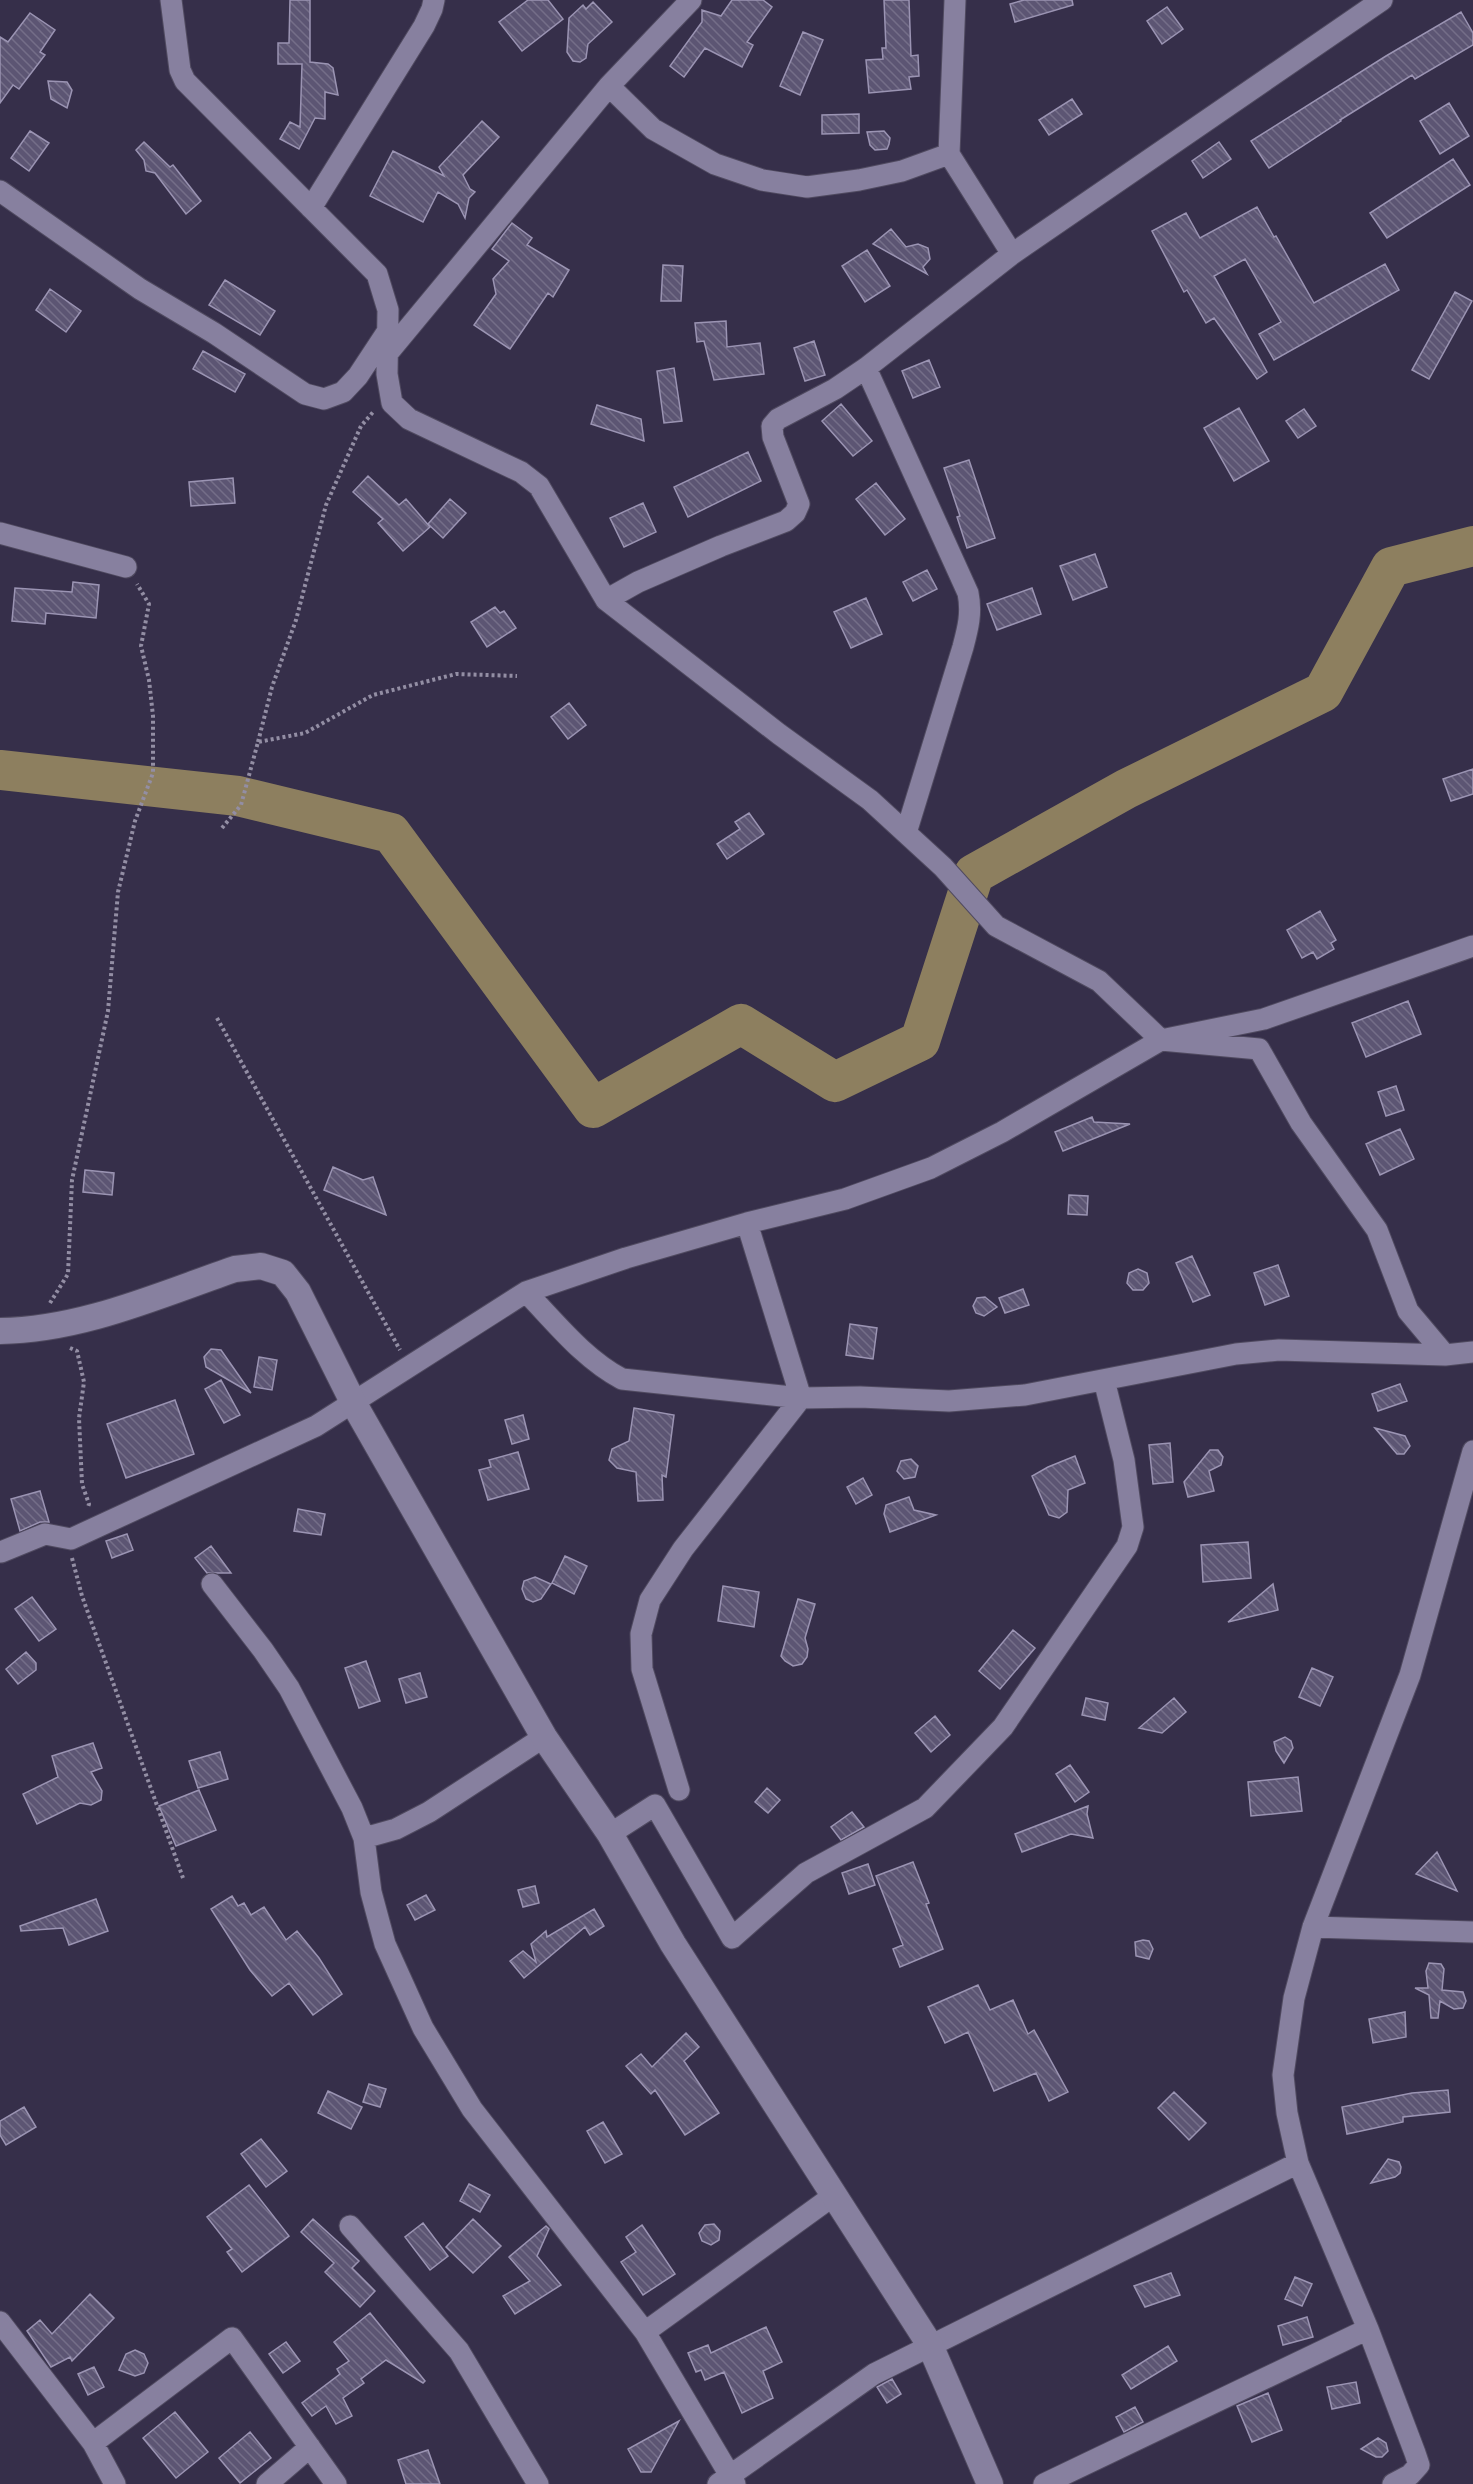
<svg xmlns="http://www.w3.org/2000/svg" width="1473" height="2484" font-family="'DM Sans',sans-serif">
	<defs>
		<pattern id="building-back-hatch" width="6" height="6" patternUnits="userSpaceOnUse" patternTransform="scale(1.5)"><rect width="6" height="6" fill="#5c5573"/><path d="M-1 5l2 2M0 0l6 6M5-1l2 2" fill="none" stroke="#746e88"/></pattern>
	</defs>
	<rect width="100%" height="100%" fill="#362f4a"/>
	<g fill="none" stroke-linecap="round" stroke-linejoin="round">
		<path stroke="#8d7f5f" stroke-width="40" d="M 0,770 L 238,796 L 391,833 L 593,1108 L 741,1024 L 835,1082 L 920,1041 L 974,874 L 1126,789 L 1323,692 L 1391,567 L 1473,546"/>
	</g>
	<path fill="url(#building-back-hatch)" stroke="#9b94b3" stroke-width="1.5" d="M 290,0 L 310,0 L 310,62 L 328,64 L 333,68 L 338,95 L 325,92 L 325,119 L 315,118 L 299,149 L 280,139 L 290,122 L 300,127 L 302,64 L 278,64 L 278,43 L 289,43 Z
		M 528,0 L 548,0 L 563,19 L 522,51 L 499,22 Z
		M 732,0 L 763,0 L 772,7 L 747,42 L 753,45 L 742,67 L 705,48 L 684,77 L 670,66 L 702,22 L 702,10 L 721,16 Z
		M 884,0 L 909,0 L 911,56 L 918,55 L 919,76 L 909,77 L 911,89 L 869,93 L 866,60 L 883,59 L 882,48 L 886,48 Z
		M 1024,0 L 1072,0 L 1073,5 L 1015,22 L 1010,4 Z
		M 593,2 L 612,22 L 588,44 L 586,58 L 580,62 L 573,61 L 567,52 L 569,18 L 583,5 L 586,9 Z
		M 1167,7 L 1183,29 L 1162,44 L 1147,21 Z
		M 1461,12 L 1473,33 L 1473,45 L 1415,79 L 1412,75 L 1340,120 L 1341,121 L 1269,168 L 1251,141 L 1386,56 Z
		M 30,13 L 55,30 L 40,52 L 45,55 L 19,89 L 13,85 L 0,103 L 0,37 L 8,42 Z
		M 803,32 L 823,40 L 800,95 L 780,86 Z
		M 48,81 L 67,82 L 72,90 L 67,108 L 51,99 Z
		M 1072,99 L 1082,114 L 1049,135 L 1039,120 Z
		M 1449,103 L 1469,136 L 1440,154 L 1420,121 Z
		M 859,114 L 859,133 L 822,134 L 822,115 Z
		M 482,121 L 499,137 L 463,175 L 470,189 L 475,192 L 469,198 L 465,218 L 458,204 L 438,192 L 423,222 L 370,196 L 393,151 L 444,176 L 439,167 Z
		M 30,131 L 49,143 L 29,171 L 11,158 Z
		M 884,131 L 890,138 L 889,144 L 887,149 L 875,150 L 870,145 L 867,132 Z
		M 144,142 L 170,167 L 173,165 L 201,201 L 186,214 L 155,173 L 146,171 L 144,160 L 136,150 Z
		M 1219,142 L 1231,159 L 1203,178 L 1192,161 Z
		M 1453,159 L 1470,185 L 1387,238 L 1370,213 Z
		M 1257,207 L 1274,237 L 1276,236 L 1314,303 L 1385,264 L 1399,290 L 1274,360 L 1259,334 L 1281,322 L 1245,259 L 1214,276 L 1267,372 L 1257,379 L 1214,318 L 1206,323 L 1187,290 L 1184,292 L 1152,231 L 1186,213 L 1200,238 Z
		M 512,223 L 532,238 L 527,245 L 569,270 L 553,297 L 548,293 L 510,349 L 474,325 L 496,294 L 493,279 L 509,261 L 492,249 Z
		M 891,229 L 906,247 L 918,244 L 928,248 L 930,259 L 923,267 L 927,274 L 873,244 Z
		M 867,250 L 890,286 L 865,302 L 842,266 Z
		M 663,265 L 683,266 L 681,301 L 661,301 Z
		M 225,280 L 275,311 L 260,335 L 209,305 Z
		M 50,289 L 81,311 L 66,332 L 36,310 Z
		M 1455,292 L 1472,301 L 1429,379 L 1412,370 Z
		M 726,321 L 727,347 L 760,343 L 764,374 L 714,380 L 704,341 L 697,342 L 695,323 Z
		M 814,341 L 825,375 L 805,381 L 794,348 Z
		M 203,351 L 245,374 L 235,392 L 193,369 Z
		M 929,360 L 940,387 L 913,398 L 902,371 Z
		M 674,368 L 682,421 L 664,423 L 657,371 Z
		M 841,404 L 872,441 L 853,456 L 822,421 Z
		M 597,405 L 641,419 L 644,441 L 591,424 Z
		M 1239,408 L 1269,461 L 1234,481 L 1204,428 Z
		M 1304,409 L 1316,426 L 1298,438 L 1286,421 Z
		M 748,452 L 761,481 L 688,517 L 674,487 Z
		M 969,460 L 995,538 L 967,548 L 957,517 L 960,516 L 944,468 Z
		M 368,476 L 399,505 L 406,499 L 430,527 L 403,551 L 378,523 L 383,519 L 353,492 Z
		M 233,478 L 235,503 L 191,506 L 189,482 Z
		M 876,483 L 905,519 L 885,535 L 856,499 Z
		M 450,499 L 466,513 L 443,538 L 428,524 Z
		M 643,503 L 656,532 L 624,547 L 610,518 Z
		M 1095,554 L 1107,587 L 1073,600 L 1060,566 Z
		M 927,570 L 937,589 L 913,601 L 903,582 Z
		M 73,582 L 99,585 L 96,618 L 46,613 L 45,624 L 12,621 L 15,588 L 72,592 Z
		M 1032,588 L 1041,614 L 997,630 L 987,604 Z
		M 866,598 L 882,634 L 851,648 L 834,612 Z
		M 495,607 L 500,613 L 504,611 L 516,628 L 487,647 L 471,622 Z
		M 569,703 L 586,725 L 568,739 L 551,717 Z
		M 1473,769 L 1473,794 L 1451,801 L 1443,779 Z
		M 749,813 L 764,834 L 727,859 L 717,844 L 740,829 L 735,822 Z
		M 1320,911 L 1336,940 L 1331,943 L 1334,949 L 1317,959 L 1313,952 L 1302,958 L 1287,930 Z
		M 1408,1001 L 1421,1034 L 1366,1057 L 1352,1023 Z
		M 1396,1086 L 1404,1110 L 1386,1116 L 1378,1092 Z
		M 1092,1117 L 1094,1122 L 1130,1124 L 1063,1151 L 1055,1132 Z
		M 1400,1129 L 1414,1159 L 1380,1175 L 1366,1144 Z
		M 333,1167 L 363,1180 L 373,1177 L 386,1215 L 324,1190 Z
		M 85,1170 L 114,1173 L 112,1195 L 83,1192 Z
		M 1069,1195 L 1088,1196 L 1087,1215 L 1068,1214 Z
		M 1192,1256 L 1210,1295 L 1193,1302 L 1176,1263 Z
		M 1278,1265 L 1289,1296 L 1265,1305 L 1254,1273 Z
		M 1138,1269 L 1147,1273 L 1149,1283 L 1143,1290 L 1133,1290 L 1127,1283 L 1129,1273 Z
		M 1023,1289 L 1029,1305 L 1005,1313 L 999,1298 Z
		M 985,1297 L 997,1307 L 984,1316 L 976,1313 L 973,1306 L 977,1298 Z
		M 850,1324 L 877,1328 L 873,1359 L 846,1355 Z
		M 211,1349 L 221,1350 L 251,1393 L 206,1367 L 204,1357 Z
		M 259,1357 L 277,1360 L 272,1390 L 254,1387 Z
		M 221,1380 L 240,1415 L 224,1423 L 205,1389 Z
		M 1400,1384 L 1407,1401 L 1378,1411 L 1372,1394 Z
		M 175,1400 L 194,1454 L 126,1478 L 107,1424 Z
		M 634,1408 L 674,1415 L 666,1477 L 662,1475 L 663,1500 L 638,1501 L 636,1472 L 617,1468 L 609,1460 L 612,1449 L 629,1441 Z
		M 523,1415 L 529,1439 L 512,1444 L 505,1420 Z
		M 1375,1428 L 1405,1436 L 1410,1446 L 1404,1454 L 1397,1454 Z
		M 1170,1443 L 1173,1482 L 1153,1484 L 1149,1445 Z
		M 1210,1450 L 1218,1450 L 1223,1457 L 1221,1465 L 1209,1471 L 1214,1491 L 1188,1497 L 1184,1482 Z
		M 518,1452 L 529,1489 L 488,1500 L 479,1470 L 491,1467 L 489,1460 Z
		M 1075,1456 L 1085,1483 L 1068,1490 L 1067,1512 L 1059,1518 L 1049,1515 L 1032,1476 L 1048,1467 Z
		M 911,1459 L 918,1466 L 915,1477 L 904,1479 L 897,1471 L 901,1461 Z
		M 863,1478 L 872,1495 L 856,1504 L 847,1487 Z
		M 40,1491 L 49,1522 L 40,1522 L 20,1531 L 11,1499 Z
		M 909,1497 L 914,1510 L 936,1515 L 890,1532 L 884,1514 L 886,1505 Z
		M 298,1509 L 325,1514 L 321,1535 L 294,1531 Z
		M 127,1534 L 133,1550 L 112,1558 L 106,1541 Z
		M 1248,1542 L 1251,1578 L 1203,1582 L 1201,1545 Z
		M 211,1546 L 231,1573 L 207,1573 L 195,1558 Z
		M 565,1556 L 587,1566 L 574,1594 L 552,1583 Z
		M 535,1577 L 551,1584 L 541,1599 L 533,1602 L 526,1599 L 522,1589 L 524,1581 Z
		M 1273,1584 L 1278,1610 L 1228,1622 Z
		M 723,1586 L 759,1592 L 754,1627 L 718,1621 Z
		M 32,1597 L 56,1629 L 39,1641 L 15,1609 Z
		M 798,1599 L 815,1604 L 805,1638 L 808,1649 L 807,1657 L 802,1664 L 793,1666 L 785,1661 L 781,1656 Z
		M 1013,1630 L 1035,1648 L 1000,1689 L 979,1671 Z
		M 26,1652 L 36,1663 L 36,1670 L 18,1684 L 6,1669 Z
		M 366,1661 L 380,1701 L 359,1708 L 345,1668 Z
		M 1312,1668 L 1333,1677 L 1320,1706 L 1299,1697 Z
		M 420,1673 L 427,1697 L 406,1703 L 399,1679 Z
		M 1086,1698 L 1108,1703 L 1105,1720 L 1082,1715 Z
		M 1174,1698 L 1186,1712 L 1162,1733 L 1139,1728 Z
		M 935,1716 L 950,1735 L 931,1752 L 915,1733 Z
		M 1285,1737 L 1291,1741 L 1293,1748 L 1284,1763 L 1276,1751 L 1274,1742 Z
		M 93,1743 L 102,1768 L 91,1772 L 102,1791 L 101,1800 L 91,1805 L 80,1803 L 37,1824 L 23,1794 L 58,1777 L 52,1756 Z
		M 220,1752 L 228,1779 L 198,1788 L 189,1761 Z
		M 1070,1765 L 1089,1792 L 1075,1802 L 1056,1774 Z
		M 1298,1777 L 1302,1811 L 1251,1816 L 1248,1782 Z
		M 767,1788 L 780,1800 L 768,1813 L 755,1802 Z
		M 199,1790 L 216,1830 L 176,1846 L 159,1806 Z
		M 1088,1806 L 1087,1814 L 1093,1838 L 1071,1834 L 1022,1852 L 1015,1834 Z
		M 852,1812 L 864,1827 L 841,1840 L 831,1827 Z
		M 1437,1852 L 1457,1891 L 1416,1874 Z
		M 913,1862 L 929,1903 L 926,1904 L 943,1949 L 900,1967 L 893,1949 L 903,1945 L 876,1876 Z
		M 868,1864 L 875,1885 L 849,1894 L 842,1873 Z
		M 535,1886 L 539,1903 L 523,1907 L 518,1890 Z
		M 426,1895 L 435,1910 L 415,1920 L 407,1905 Z
		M 232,1896 L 238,1906 L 244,1903 L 251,1915 L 264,1907 L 286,1940 L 297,1931 L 319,1958 L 342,1994 L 313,2015 L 289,1983 L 272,1996 L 250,1970 L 211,1909 Z
		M 96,1899 L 108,1931 L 69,1945 L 63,1928 L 21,1931 L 20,1926 Z
		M 594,1909 L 604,1926 L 590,1935 L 585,1927 L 524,1978 L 510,1961 L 523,1951 L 536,1962 L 531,1944 L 546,1931 L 547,1937 Z
		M 1143,1940 L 1149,1941 L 1153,1949 L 1149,1959 L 1136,1956 L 1135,1942 Z
		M 1429,1963 L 1441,1964 L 1444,1969 L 1442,1990 L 1463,1992 L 1466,2001 L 1463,2008 L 1454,2009 L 1440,2001 L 1438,2018 L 1431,2018 L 1429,1995 L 1415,1988 L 1428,1988 L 1426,1971 Z
		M 978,1985 L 990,2010 L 1013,2000 L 1028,2034 L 1034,2030 L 1068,2092 L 1049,2101 L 1036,2073 L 994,2091 L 968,2032 L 945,2043 L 928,2007 Z
		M 1405,2012 L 1406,2037 L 1373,2043 L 1369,2019 Z
		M 686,2033 L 699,2047 L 684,2061 L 719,2113 L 685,2135 L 655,2090 L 651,2094 L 626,2066 L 641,2054 L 652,2067 Z
		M 369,2084 L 386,2089 L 380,2107 L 363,2102 Z
		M 1448,2090 L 1450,2112 L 1403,2117 L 1403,2122 L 1347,2134 L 1342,2107 L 1412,2093 Z
		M 328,2091 L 362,2107 L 351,2129 L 318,2113 Z
		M 1174,2092 L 1206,2123 L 1189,2140 L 1158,2108 Z
		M 24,2107 L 36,2127 L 6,2145 L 0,2135 L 0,2121 Z
		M 603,2122 L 622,2154 L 605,2163 L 587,2131 Z
		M 261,2139 L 287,2171 L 266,2187 L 241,2154 Z
		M 1388,2159 L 1399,2162 L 1401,2167 L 1400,2173 L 1395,2177 L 1371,2183 Z
		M 469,2184 L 490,2195 L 480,2212 L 460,2201 Z
		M 249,2185 L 289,2236 L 242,2272 L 227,2252 L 232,2249 L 207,2217 Z
		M 313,2219 L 359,2261 L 352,2268 L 375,2291 L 360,2307 L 325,2272 L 334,2263 L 301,2232 Z
		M 473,2219 L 501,2246 L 473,2273 L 446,2247 Z
		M 423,2223 L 448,2256 L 430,2270 L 405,2237 Z
		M 714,2224 L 720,2231 L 719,2240 L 711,2245 L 702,2241 L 699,2233 L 705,2225 Z
		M 642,2225 L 675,2274 L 643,2295 L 621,2262 L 636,2252 L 626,2237 Z
		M 546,2226 L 549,2229 L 537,2256 L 561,2285 L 515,2314 L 503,2296 L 530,2281 L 509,2257 Z
		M 1171,2273 L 1180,2295 L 1145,2307 L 1134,2286 Z
		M 1295,2277 L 1312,2284 L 1302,2306 L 1285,2299 Z
		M 90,2294 L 114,2318 L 72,2361 L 70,2357 L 51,2367 L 27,2331 L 40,2320 L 52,2334 Z
		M 370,2313 L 425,2381 L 423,2383 L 386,2360 L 361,2379 L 364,2383 L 343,2398 L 352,2416 L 336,2424 L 326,2406 L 312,2416 L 302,2403 L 340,2374 L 337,2369 L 349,2361 L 334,2342 Z
		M 1307,2317 L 1313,2337 L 1283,2345 L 1278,2326 Z
		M 766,2327 L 782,2362 L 763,2371 L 773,2398 L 742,2413 L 724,2372 L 705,2380 L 701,2370 L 696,2372 L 688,2353 L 708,2345 L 711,2353 Z
		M 286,2342 L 300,2361 L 283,2373 L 269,2354 Z
		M 1168,2346 L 1177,2361 L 1131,2389 L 1122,2375 Z
		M 135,2350 L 144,2354 L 148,2363 L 144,2373 L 135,2376 L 119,2370 L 126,2354 Z
		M 94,2367 L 104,2387 L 88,2395 L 78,2374 Z
		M 892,2379 L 901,2394 L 887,2403 L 877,2387 Z
		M 1356,2382 L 1360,2403 L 1332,2409 L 1327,2387 Z
		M 1268,2393 L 1282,2430 L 1252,2442 L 1237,2406 Z
		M 1135,2407 L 1143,2422 L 1124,2432 L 1116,2417 Z
		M 175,2412 L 208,2452 L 176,2478 L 143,2438 Z
		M 679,2421 L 651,2472 L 641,2472 L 628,2449 Z
		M 250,2432 L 271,2458 L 240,2483 L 219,2458 Z
		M 1378,2438 L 1386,2443 L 1388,2451 L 1382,2457 L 1376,2457 L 1361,2449 Z
		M 428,2450 L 440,2484 L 406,2484 L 398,2460 Z"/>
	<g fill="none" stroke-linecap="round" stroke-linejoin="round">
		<defs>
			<path id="minor" d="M 171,0 L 180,70 L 185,81 L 377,274 L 388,310 L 387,374 L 392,403 L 409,419 L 521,472 L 539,486 L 606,600 L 779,734 L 870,800 L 943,867 L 996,926 L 1099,981 L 1161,1040 L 1259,1049 L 1301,1123 L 1377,1230 L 1408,1311 L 1445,1355
				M 609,86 L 691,0
				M 949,154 L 1012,254 L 1382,0
				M 0,191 L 140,289 L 214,333 L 305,394 L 324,399 L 343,392 L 358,376 L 387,332
				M 311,208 L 424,26 L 432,9 L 434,0
				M 387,354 L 609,86 L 653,129 L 715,164 L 762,180 L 807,187 L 859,180 L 902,171 L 949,154 L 955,0
				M 866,368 L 968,593 C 972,613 968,628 963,647 L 906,833
				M 0,533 L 126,567
				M 606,600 L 638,582 L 721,546 L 786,521 L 795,513 L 799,504 L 773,437 L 772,426 L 778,419 L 835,389 L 866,368 L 1012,254
				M 526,1292 C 556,1323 584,1359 622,1379 L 801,1398 L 860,1397 L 949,1401 L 1025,1395 L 1236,1354 L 1279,1350 L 1445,1355 L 1473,1352
				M 1,1552 L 45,1534 L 71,1539 L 316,1426 L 526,1292 L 626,1258 L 747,1223 L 845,1199 L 931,1168 L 1002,1132 L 1161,1040 L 1264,1019 L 1473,946
				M 212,1584 L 263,1650 L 289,1688 L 352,1808 L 364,1838
				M 544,1737 L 429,1812 L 396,1829 L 364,1838 L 371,1892 L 385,1944 L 423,2028 L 472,2109 L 645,2332 L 735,2484
				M 679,1790 L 642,1669 L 641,1634 L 650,1600 L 683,1549 L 801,1398 L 747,1223
				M 610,1834 L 655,1805 L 732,1938 L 806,1873 L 925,1808 L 1003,1727 L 1127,1546 L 1133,1527 L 1124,1460 L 1104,1380
				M 1313,1927 L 1473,1932
				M 1298,2163 L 1368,2329 L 1415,2453 L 1419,2465 L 1410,2475 L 1393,2484
				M 350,2226 L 459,2351 L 538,2484
				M 0,2322 L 93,2443 L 115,2484
				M 645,2332 L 833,2196
				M 93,2443 L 232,2338 L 336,2484
				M 267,2484 L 310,2447
				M 718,2484 L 874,2374 L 1298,2163 L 1287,2113 L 1283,2075 L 1294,1998 L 1313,1927 L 1410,1675 L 1473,1451
				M 1044,2484 L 1368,2329"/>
			<path id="tertiary" d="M 0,1331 C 82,1330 159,1295 235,1269 L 261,1266 L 283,1273 L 298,1292 L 354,1404 L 544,1737 L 610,1834 L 673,1944 L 930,2345 L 990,2484"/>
		</defs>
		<use href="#minor" stroke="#504a60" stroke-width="23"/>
		<use href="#tertiary" stroke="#504a60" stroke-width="28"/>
		<path stroke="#938ea4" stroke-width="4" stroke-dasharray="3 3" stroke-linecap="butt" d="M 258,742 L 272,687 L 296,620 L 326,505 L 361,426 L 374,411
			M 222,828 L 241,805 L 258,742 L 305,733 L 373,695 L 456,674 L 517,676
			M 217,1018 L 400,1350
			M 50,1303 L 68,1274 L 72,1180 L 108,1011 L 118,892 L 135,821 L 153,773 L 153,716 L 149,680 L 141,646 L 149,604 L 137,584
			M 70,1348 L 77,1351 L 84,1382 L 79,1418 L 82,1484 L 89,1504 L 88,1507
			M 72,1558 L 82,1596 L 183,1878"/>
		<use href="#minor" stroke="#87809f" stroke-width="21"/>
		<use href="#tertiary" stroke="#87809f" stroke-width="26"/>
	</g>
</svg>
